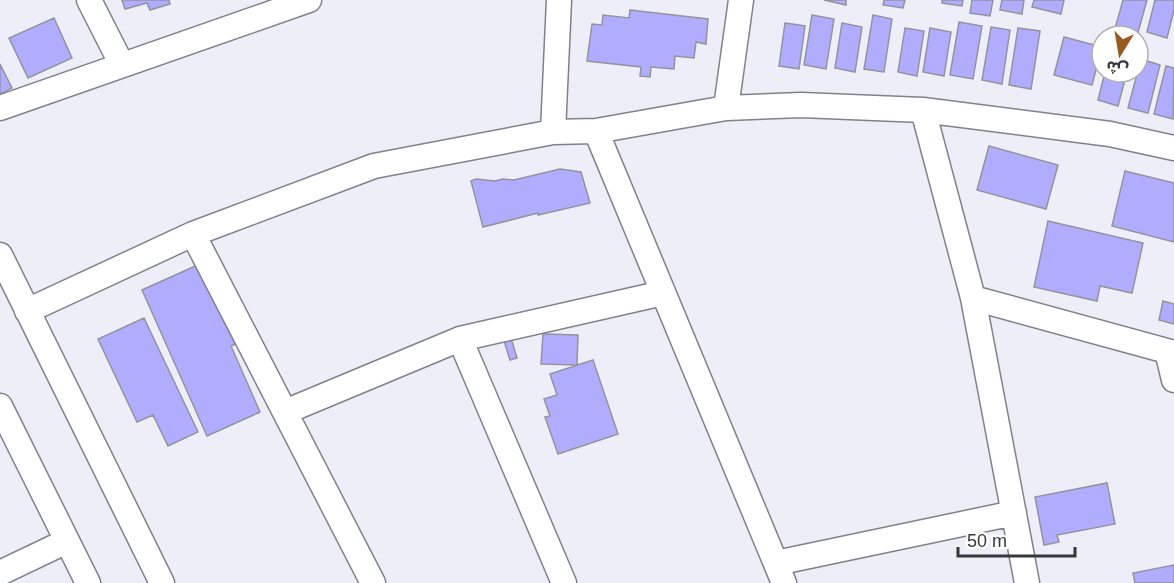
<svg xmlns="http://www.w3.org/2000/svg" width="1174" height="583" font-family="Helvetica,'Noto Sans Arabic',sans-serif">
	<rect width="100%" height="100%" fill="#eeeef9"/>
	<path fill="#b0adfe" stroke="#93939e" stroke-width="1.5" d="M 122,0 L 169,0 L 170,4 L 150,10 L 147,3 L 125,9 Z
		M 824,0 L 846,0 L 846,5 Z
		M 884,0 L 905,0 L 903,8 L 883,5 Z
		M 942,0 L 963,0 L 962,6 L 942,3 Z
		M 972,0 L 993,0 L 990,16 L 970,13 Z
		M 1002,0 L 1024,0 L 1022,14 L 1000,10 Z
		M 1034,0 L 1064,0 L 1061,14 L 1032,7 Z
		M 1123,0 L 1147,0 L 1137,36 L 1113,36 Z
		M 1155,0 L 1174,0 L 1174,10 L 1167,38 L 1147,32 Z
		M 630,10 L 708,19 L 706,44 L 696,42 L 694,58 L 675,56 L 674,69 L 651,67 L 650,77 L 640,76 L 641,67 L 587,61 L 592,24 L 602,25 L 603,15 L 629,18 Z
		M 812,15 L 834,19 L 826,69 L 804,65 Z
		M 873,15 L 892,19 L 884,72 L 864,69 Z
		M 54,18 L 72,58 L 28,78 L 9,38 Z
		M 959,22 L 982,26 L 973,79 L 950,75 Z
		M 785,23 L 805,26 L 799,69 L 779,66 Z
		M 842,23 L 862,27 L 855,72 L 835,68 Z
		M 991,27 L 1010,30 L 1002,84 L 982,80 Z
		M 905,28 L 924,31 L 917,76 L 898,72 Z
		M 930,28 L 951,32 L 944,76 L 923,72 Z
		M 1018,28 L 1040,31 L 1031,89 L 1009,85 Z
		M 1064,37 L 1102,47 L 1092,85 L 1054,75 Z
		M 1141,59 L 1160,65 L 1148,113 L 1128,108 Z
		M 0,64 L 12,88 L 0,94 Z
		M 1166,66 L 1174,68 L 1173,119 L 1154,114 Z
		M 1105,72 L 1127,72 L 1118,106 L 1098,100 Z
		M 989,146 L 1058,165 L 1046,209 L 977,190 Z
		M 560,169 L 581,172 L 590,203 L 538,215 L 538,213 L 483,227 L 471,181 L 476,179 L 495,181 L 503,179 L 514,180 Z
		M 1125,171 L 1174,183 L 1174,242 L 1112,226 Z
		M 1048,221 L 1143,243 L 1132,293 L 1100,286 L 1097,301 L 1034,287 Z
		M 202,263 L 238,343 L 231,346 L 260,412 L 207,436 L 142,290 Z
		M 1163,301 L 1174,304 L 1174,324 L 1159,320 Z
		M 144,318 L 198,432 L 168,446 L 153,415 L 137,422 L 98,339 Z
		M 543,334 L 578,335 L 577,365 L 541,364 Z
		M 511,338 L 517,358 L 510,360 L 504,341 Z
		M 593,360 L 618,434 L 558,454 L 545,417 L 550,416 L 544,399 L 557,395 L 550,374 Z
		M 1107,483 L 1115,524 L 1057,535 L 1059,542 L 1044,545 L 1035,497 Z
		M 1174,565 L 1174,583 L 1135,583 L 1133,573 Z"/>
	<g fill="none" stroke-linecap="round" stroke-linejoin="round">
		<defs>
			<path id="minor" d="M 89,0 L 122,65
				M 0,108 L 309,0
				M 726,108 L 741,0
				M 923,110 L 973,298 L 1027,583
				M 596,131 L 784,583
				M 553,132 L 559,0
				M 193,234 L 373,583
				M 0,255 L 162,583
				M 973,298 L 1174,353
				M 27,311 L 193,234 L 374,166 L 553,132 L 596,131 L 726,108 L 801,105 L 923,110 L 1110,134 L 1174,148
				M 460,339 L 564,583
				M 1167,351 L 1174,380
				M 0,406 L 88,583
				M 285,412 L 460,339 L 663,293
				M 776,563 L 1014,513
				M 0,573 L 67,541"/>
		</defs>
		<use href="#minor" stroke="#81818b" stroke-width="27"/>
		<use href="#minor" stroke="#fff" stroke-width="24"/>
	</g>
	<g transform="translate(1120 54) rotate(191)"><circle r="28" fill="#ffffff" stroke="#afafb1" stroke-width="1.5"/>
	<path d="M0-4.5L10 22L0 15L-10 22Z" fill="#995a22"/>
	<text y="-9" font-size="16" font-weight="bold" text-anchor="middle" fill="#37373b">ش</text>
	</g>
	<path d="M958 547v9h117v-9" fill="none" stroke="#37373b" stroke-width="3"/>
	<text x="967" y="547" font-size="18" fill="#37373b" stroke="#ffffff" stroke-width="4.5" paint-order="stroke">50 m</text>
</svg>
